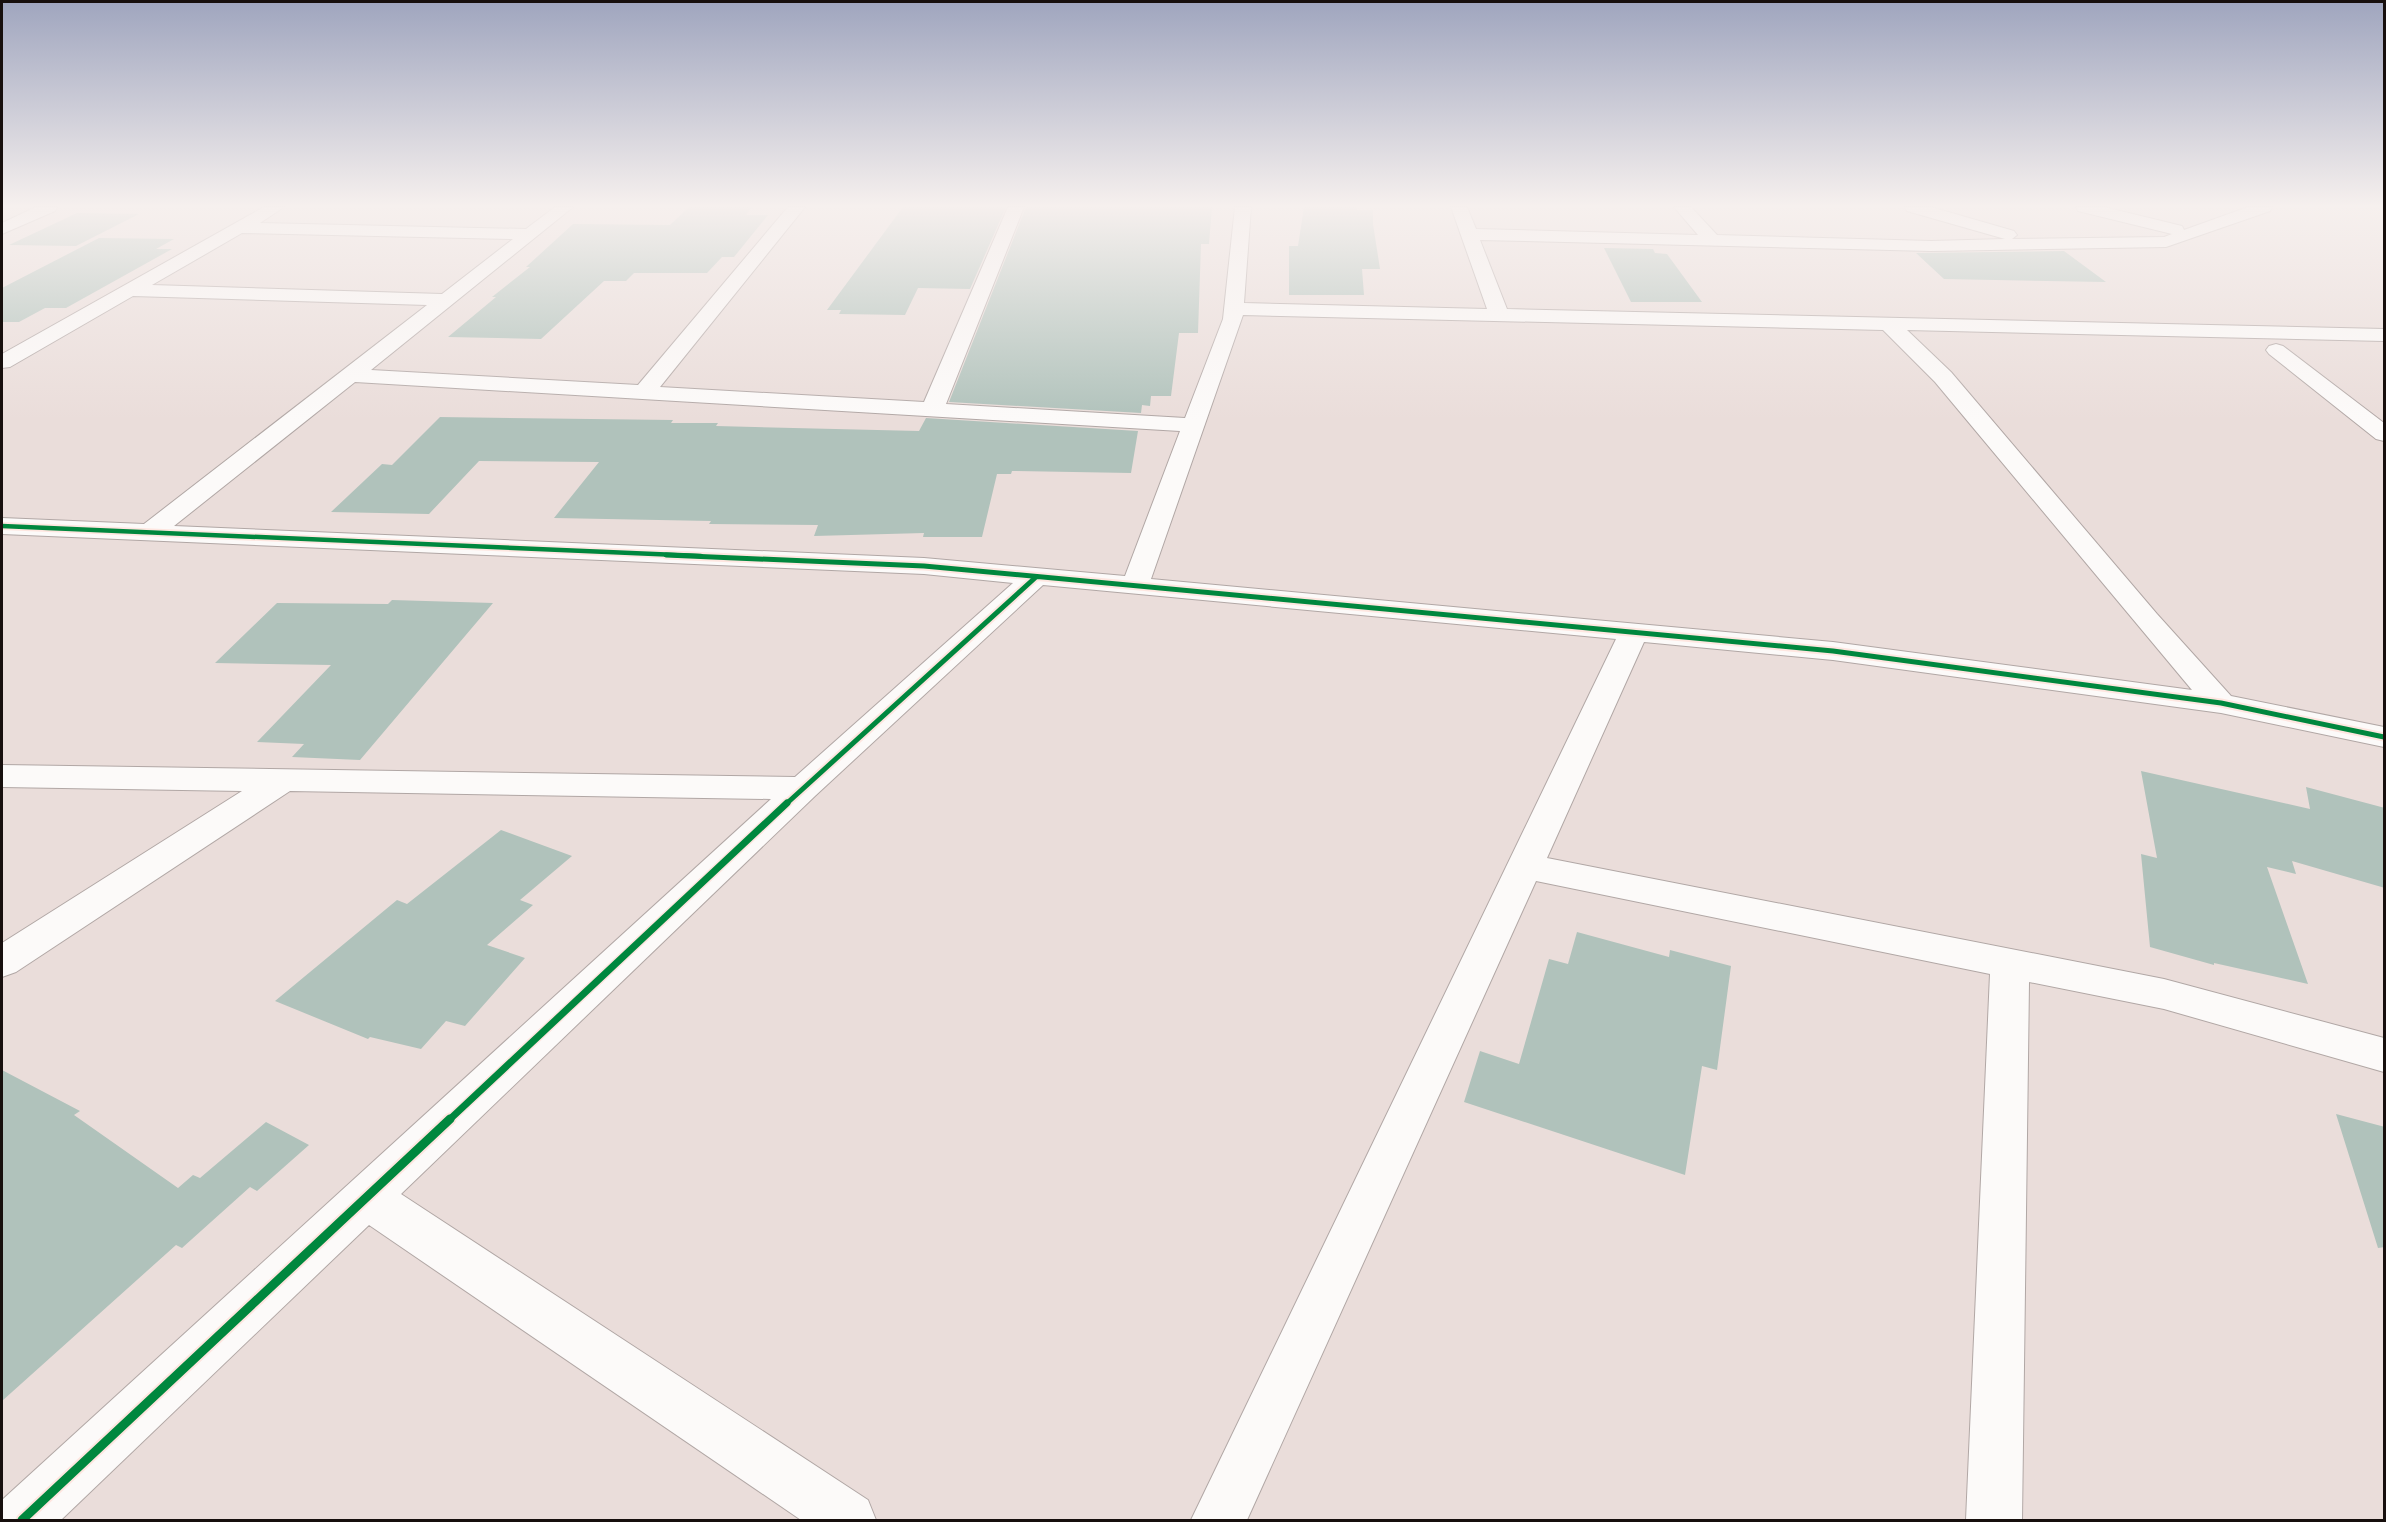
<svg xmlns="http://www.w3.org/2000/svg" width="2386" height="1522" font-family="Poppins,sans-serif">
	<rect width="100%" height="100%" fill="#eaddda"/>
	<path fill="#b0c2bb" d="M 689,207 L 752,207 L 746,215 L 768,215 L 734,257 L 722,257 L 707,273 L 634,273 L 626,281 L 604,281 L 541,339 L 448,337 L 496,297 L 492,297 L 530,267 L 526,267 L 573,224 L 670,225 Z
		M 903,207 L 1006,207 L 970,289 L 918,288 L 905,315 L 839,314 L 841,310 L 827,310 Z
		M 1026,207 L 1212,207 L 1209,244 L 1201,244 L 1198,333 L 1179,333 L 1171,396 L 1151,396 L 1150,406 L 1142,405 L 1141,413 L 949,402 Z
		M 1304,207 L 1357,207 L 1357,210 L 1373,210 L 1373,224 L 1380,269 L 1362,269 L 1364,295 L 1289,295 L 1289,246 L 1298,246 Z
		M 77,213 L 139,214 L 76,246 L 9,245 Z
		M 99,238 L 174,239 L 156,249 L 172,249 L 66,308 L 45,308 L 19,322 L 2,322 L 2,288 Z
		M 1604,248 L 1653,249 L 1655,253 L 1667,254 L 1702,302 L 1631,302 Z
		M 2064,251 L 2106,282 L 1944,279 L 1916,253 Z
		M 440,417 L 673,420 L 671,423 L 718,423 L 716,426 L 919,431 L 926,418 L 1138,431 L 1131,473 L 1012,471 L 1011,474 L 997,474 L 982,537 L 923,537 L 924,533 L 814,536 L 818,525 L 709,524 L 711,521 L 554,518 L 599,462 L 479,461 L 429,514 L 331,512 L 382,464 L 392,465 Z
		M 392,600 L 493,603 L 360,760 L 292,757 L 304,744 L 257,742 L 331,665 L 215,663 L 277,603 L 388,604 Z
		M 2141,771 L 2310,809 L 2306,787 L 2385,808 L 2385,888 L 2292,861 L 2296,874 L 2267,867 L 2308,984 L 2214,963 L 2214,965 L 2150,947 L 2141,854 L 2157,858 Z
		M 501,830 L 572,856 L 520,900 L 533,905 L 487,945 L 525,958 L 465,1026 L 446,1021 L 421,1049 L 370,1037 L 368,1039 L 275,1001 L 397,900 L 407,904 Z
		M 1577,932 L 1669,957 L 1670,950 L 1731,966 L 1717,1070 L 1702,1066 L 1685,1175 L 1464,1102 L 1480,1051 L 1519,1064 L 1549,959 L 1568,964 Z
		M 2,1070 L 80,1111 L 74,1115 L 178,1188 L 193,1175 L 200,1178 L 266,1122 L 309,1145 L 257,1191 L 250,1187 L 182,1248 L 176,1245 L 2,1401 Z
		M 2336,1114 L 2385,1127 L 2385,1247 L 2378,1248 Z"/>
	<g fill="none" stroke-linecap="round" stroke-linejoin="round">
		<defs>
			<path id="minor" d="M 36,207 L 57,207 L 55,211 L 2,234 L 2,223 Z
				M 264,207 L 284,207 L 260,223 L 526,229 L 555,207 L 573,207 L 371,370 L 638,385 L 788,207 L 805,207 L 660,387 L 924,402 L 1008,207 L 1024,207 L 946,404 L 1185,418 L 1223,319 L 1235,207 L 1251,207 L 1244,303 L 1487,309 L 1451,207 L 1467,207 L 1476,229 L 1698,235 L 1674,207 L 1691,207 L 1717,235 L 1931,241 L 2005,239 L 1907,211 L 1905,207 L 1931,207 L 2014,231 L 2017,235 L 2012,239 L 2164,237 L 2172,234 L 2078,211 L 2076,207 L 2104,207 L 2182,226 L 2184,230 L 2248,207 L 2272,207 L 2270,211 L 2166,247 L 1931,251 L 1480,240 L 1507,309 L 2384,329 L 2384,341 L 1907,330 L 1951,372 L 2157,614 L 2231,696 L 2384,727 L 2384,747 L 2221,713 L 1833,660 L 1644,642 L 1547,858 L 2164,979 L 2384,1038 L 2384,1072 L 2164,1009 L 2029,982 L 2022,1520 L 1966,1520 L 1990,974 L 1536,881 L 1247,1520 L 1191,1520 L 1616,639 L 1043,585 L 815,796 L 401,1194 L 868,1500 L 876,1520 L 801,1520 L 369,1225 L 61,1520 L 2,1520 L 2,1500 L 771,799 L 290,791 L 16,972 L 2,977 L 2,943 L 242,791 L 2,787 L 2,765 L 795,777 L 1013,583 L 924,574 L 2,534 L 2,518 L 144,524 L 427,305 L 133,296 L 10,367 L 2,368 L 2,354 ZM 242,233 L 513,239 L 442,294 L 152,285 ZM 1243,315 L 1883,330 L 1935,382 L 2192,690 L 1833,642 L 1151,579 ZM 355,382 L 1180,431 L 1125,576 L 924,558 L 174,526 Z
				M 2276,344 L 2283,346 L 2384,423 L 2384,441 L 2376,439 L 2269,354 L 2266,350 L 2269,346 Z"/>
		</defs>
		<use href="#minor" stroke="#b1a7a5" stroke-width="2"/>
		<use href="#minor" fill="#fcfaf9" fill-rule="evenodd"/>
		<defs>
			<path id="cycleway-far3" d="M 2,526 L 701,556"/>
			<path id="cycleway-far2" d="M 666,555 L 924,566 L 1833,651 L 2221,703 L 2384,737
				M 785,805 L 1036,577"/>
			<path id="cycleway-far1" d="M 448,1121 L 787,803"/>
			<path id="cycleway" d="M 22,1520 L 450,1119"/>
		</defs>
		<use href="#cycleway-far3" stroke="#fee6e0" stroke-width="8"/>
		<use href="#cycleway-far2" stroke="#fee6e0" stroke-width="9"/>
		<use href="#cycleway-far1" stroke="#fee6e0" stroke-width="10"/>
		<use href="#cycleway" stroke="#fee6e0" stroke-width="13"/>
		<use href="#cycleway-far3" stroke="#00873e" stroke-width="4.5"/>
		<use href="#cycleway-far2" stroke="#00873e" stroke-width="5"/>
		<use href="#cycleway-far1" stroke="#00873e" stroke-width="7"/>
		<use href="#cycleway" stroke="#00873e" stroke-width="9"/>
	</g>
	<linearGradient id="sky" x2="0" y2="1"><stop stop-color="#9fa5be"/><stop offset="0.49" stop-color="#f6f0ee"/><stop offset="1" stop-color="#f6f0ee" stop-opacity="0"/></linearGradient>
	<rect width="2386" height="420" fill="url(#sky)"/>
	<rect width="2386" height="1522" fill="none" stroke="#170f0d" stroke-width="6"/>
</svg>
